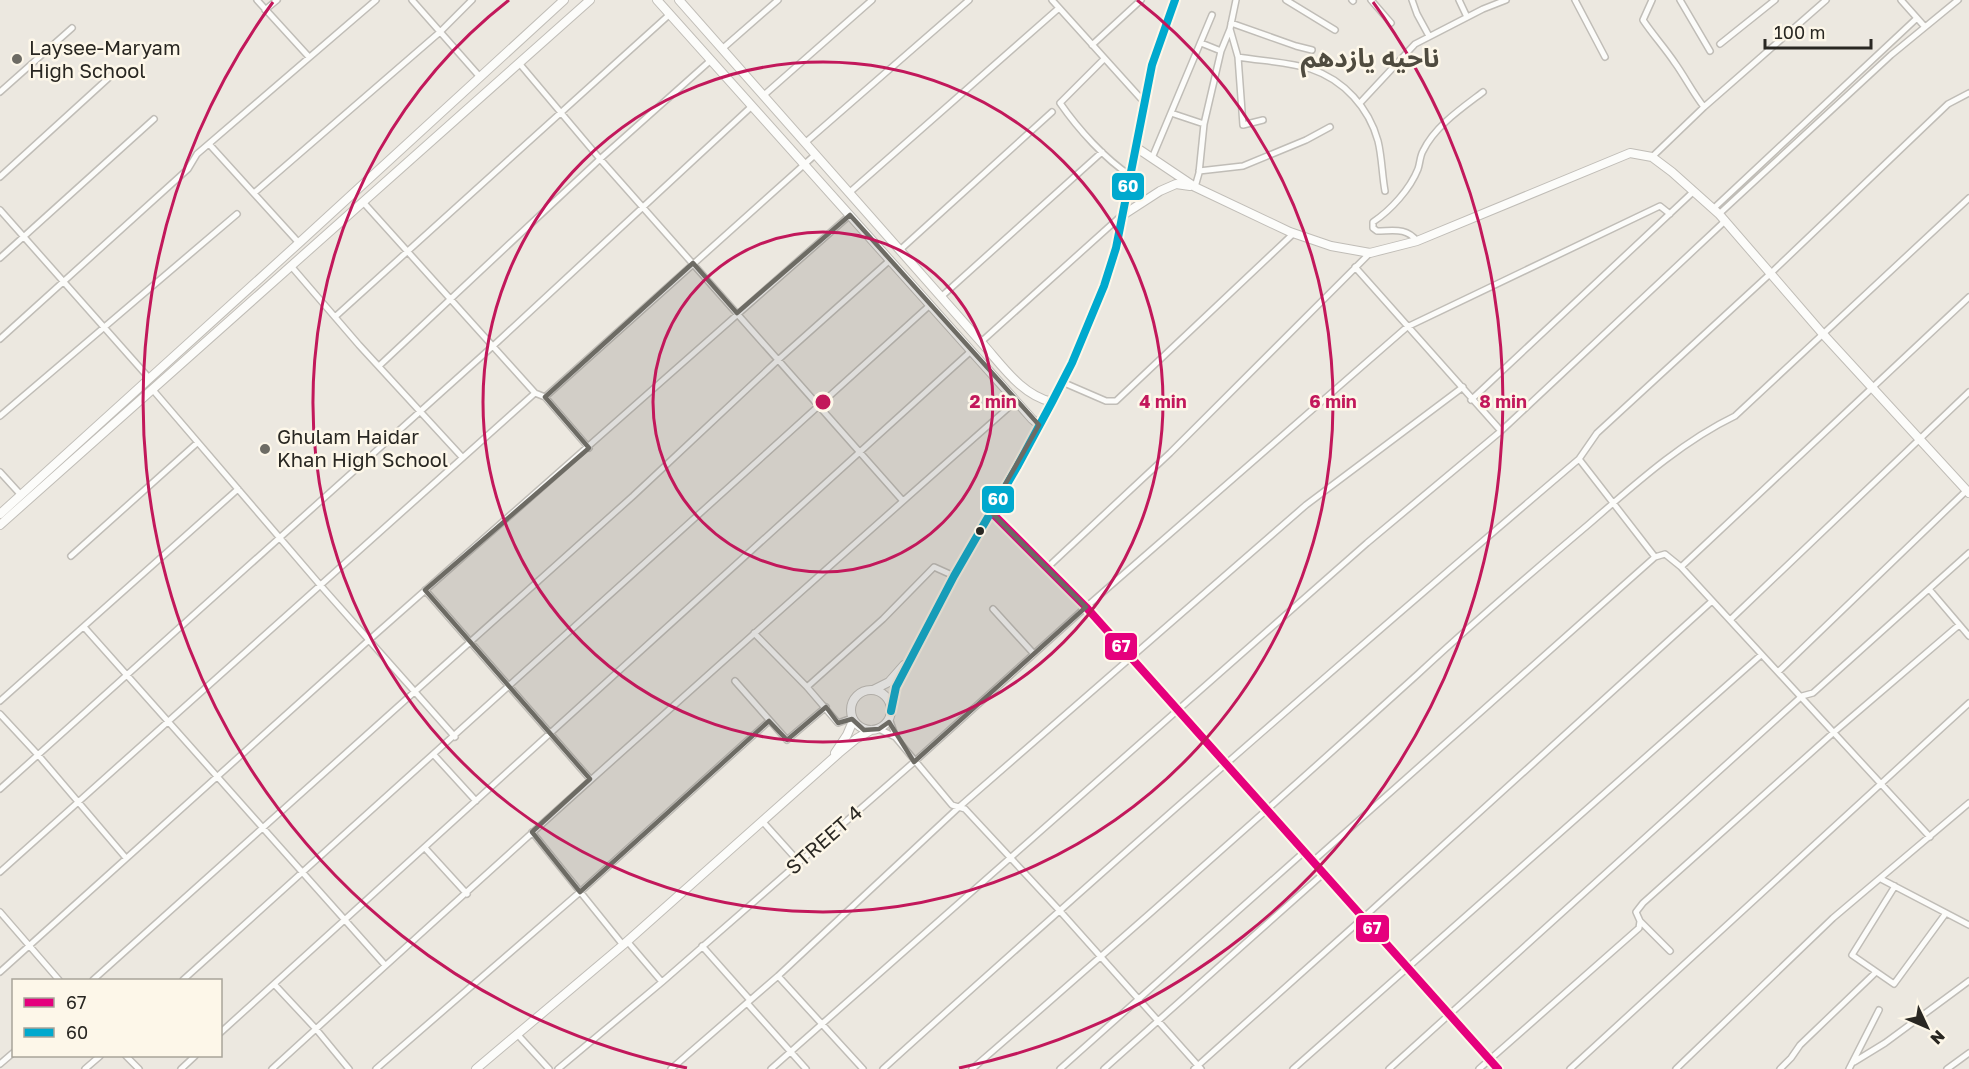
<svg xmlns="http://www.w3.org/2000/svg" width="1969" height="1069" font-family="'Golos Text','Noto Sans Arabic',sans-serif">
	<rect width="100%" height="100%" fill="#ece8e0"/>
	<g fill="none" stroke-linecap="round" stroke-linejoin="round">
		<defs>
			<path id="street" d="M 257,0 L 309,57
				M 412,0 L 480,77
				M 1052,0 L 1144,102
				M 1286,0 L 1335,30
				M 1352,0 L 1353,1
				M 1371,0 L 1391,23
				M 1412,0 L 1417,14 L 1429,36
				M 1459,0 L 1467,17
				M 1575,0 L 1605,57
				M 1652,0 L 1643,20 C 1653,35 1665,48 1675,63 C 1685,77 1693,93 1704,107
				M 1680,0 L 1710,51
				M 1901,0 L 1925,27
				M 265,10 L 277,0
				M 1231,23 L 1296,46 L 1312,50
				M 1230,29 L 1238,57 L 1243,125 L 1263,120
				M 1201,43 L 1221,51
				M 1720,44 L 1775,0
				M 1092,45 L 1141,0
				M 722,49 L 778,0
				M 1238,57 C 1262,61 1289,62 1311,69 C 1344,80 1369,108 1378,141 C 1382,157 1382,175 1385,191
				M 1104,59 L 1060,103 C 1078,129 1105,159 1131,176
				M 519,63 L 600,159 L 903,501
				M 0,92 L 72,28
				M 764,95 L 872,0
				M 1360,103 L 1415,44 L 1483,9 L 1506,0
				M 1171,113 L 1204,124
				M 806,142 L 969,0
				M 209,144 L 299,243
				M 1652,157 L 1704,107 L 1826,0
				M 1152,158 L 1212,15
				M 1199,171 L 1243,166 L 1306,140 L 1330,127
				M 0,177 L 114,73
				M 1195,187 L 1199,173 L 1204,124 L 1221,51 L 1230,29 L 1236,0
				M 850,192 L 1059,8
				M 254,193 L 440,32 L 472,0
				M 363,202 L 535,393 L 545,397 L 589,448
				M 1713,209 L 1917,18
				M 0,210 L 149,378
				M 1719,214 L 1891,55 L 1958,0
				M 1417,241 C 1406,227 1393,231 1377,231 L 1373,228 L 1373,222 C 1391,210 1410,189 1418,169 C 1420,163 1420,156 1423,151 C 1435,126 1462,108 1483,92
				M 901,249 L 1052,112
				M 0,258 L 154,119
				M 291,266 L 359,345 L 462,457
				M 1355,267 L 1501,431
				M 942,296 L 1102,152
				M 336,316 L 670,14
				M 0,339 L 188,169 L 197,154 L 376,0
				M 981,342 L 1121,216
				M 379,366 L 600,159 L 711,60
				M 1062,382 L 1106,401 L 1116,401 L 1294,233
				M 153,390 L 321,586 L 455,737
				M 545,397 L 816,154
				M 1471,400 L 1694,191
				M 0,416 L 237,214
				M 1579,459 L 1655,557
				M 0,472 L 21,495
				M 990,512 L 1086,607 L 1498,1069
				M 71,556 L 197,443
				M 1048,567 L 1170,453 L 1370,253
				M 1681,567 L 1969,297
				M 1929,589 L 1969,636
				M 425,590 L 590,779
				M 993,609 L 1034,654
				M 1730,620 L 1969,392
				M 84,627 L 385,965
				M 754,633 L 807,687 L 838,723 L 852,718
				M 1778,672 L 1967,490
				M 735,681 L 787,740 L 826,707
				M 807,687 L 883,619 L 934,567 L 954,576
				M 0,701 L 238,489
				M 0,714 L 39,756 L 126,858
				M 889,718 L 896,738 L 952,805 L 965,809 L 1059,910 L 1201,1069
				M 879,729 L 895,737
				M 434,755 L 476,801
				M 0,789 L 493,346 L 752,106
				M 763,822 L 799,862
				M 532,832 L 623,945
				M 425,848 L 467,894
				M 1312,862 L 1655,557 L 1665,554 L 1681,567 L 1930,837
				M 0,872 L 535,393
				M 1881,879 L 1969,925
				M 1895,886 L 1852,955 L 1894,984 L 1946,913
				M 0,912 L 59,980
				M 1640,921 L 1670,951
				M 627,941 L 662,982
				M 702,946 L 750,1000
				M 0,972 L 369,640 L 850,215
				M 778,976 L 863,1069
				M 93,980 L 633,496 L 778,360 L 890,260
				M 183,980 C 433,756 681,530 930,305
				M 274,984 L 316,1029 L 349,1069
				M 747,1003 L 806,1069
				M 220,1033 L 971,351
				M 517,1034 L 549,1069
				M 126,1056 L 139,1069
				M 1854,1062 L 1885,1043 L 1969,981
				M 0,1064 L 14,1052
				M 85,1069 L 100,1056
				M 181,1069 L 195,1056
				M 272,1069 C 518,844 766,622 1016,401
				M 376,1069 L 580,892 L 769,721
				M 558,1069 L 662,982 L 914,762 L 1086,607 L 1407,327 L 1660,206 L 1670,214
				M 671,1069 L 778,976 L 958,808 L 1306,505 L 1463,387
				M 771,1069 L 1367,543 L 1501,431 L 1725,221
				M 883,1069 C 1112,862 1344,659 1579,459 L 1597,433 L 1771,273 L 1948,104 L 1969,93
				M 972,1069 C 1122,939 1271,807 1418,674 C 1474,622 1531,573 1589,524 C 1634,485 1681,442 1735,416 L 1969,198
				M 1060,1069 L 1304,852
				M 1104,1069 L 1323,874
				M 1194,1069 L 1363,918 L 1712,601
				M 1293,1069 L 1761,655
				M 1389,1069 L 1802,696 L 1813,693 L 1969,553
				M 1479,1069 L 1639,928 L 1640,921 L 1636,912 L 1643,903 L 1833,733 L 1959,625
				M 1570,1069 L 1969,703
				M 1676,1069 L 1833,918 L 1969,803
				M 1780,1069 L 1791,1058 L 1800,1045 L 1875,973
				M 1849,1069 L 1879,1010
				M 1947,1069 L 1969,1053"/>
			<path id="secondary" d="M 657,0 L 1032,419 L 1039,425
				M 679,0 L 981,342 C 1002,365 1021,395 1052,402
				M 1137,148 L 1195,187 L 1290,232 L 1331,246 L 1370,253 L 1417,241 L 1630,153 L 1652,157 L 1672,172 L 1719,214 L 1822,333 L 1969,493
				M 1123,215 L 1160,191 L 1176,184 L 1190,186
				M 0,514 L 299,243 L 564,0
				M 0,525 L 590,0
				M 873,690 L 889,682 L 904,665
				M851 710a20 20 0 1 1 40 0a20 20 0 1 1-40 0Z
				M 891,711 L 896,687 L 954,576 L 1017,467 L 1052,402 L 1072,363 L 1104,286 L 1116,248 L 1152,65 L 1175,0
				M 835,753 L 847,735 L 853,721
				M 476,1069 L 623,945 L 839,753 L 856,739 L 871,730"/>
		</defs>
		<use href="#street" stroke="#c0bdb7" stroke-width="8"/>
		<use href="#secondary" stroke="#c0bdb7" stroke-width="10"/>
		<use href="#street" stroke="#fcfcfa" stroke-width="5"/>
		<use href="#secondary" stroke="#fcfcfa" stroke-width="8"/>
		<defs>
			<path id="bus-1" d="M 990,511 L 1086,607 L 1498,1069"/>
			<path id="bus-2" d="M 891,711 L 896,687 L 954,576 L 1017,467 L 1052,402 L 1072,363 L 1104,286 L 1116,248 L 1152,65 L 1175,0"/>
		</defs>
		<use href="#bus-1" stroke="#fdf7e9" stroke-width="12"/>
		<use href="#bus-2" stroke="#fdf7e9" stroke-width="12"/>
		<use href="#bus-1" stroke="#e5007d" stroke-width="8"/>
		<use href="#bus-2" stroke="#00a9ce" stroke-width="8"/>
	</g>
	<path fill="#6d6b64" fill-opacity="0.2" stroke="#6d6b64" stroke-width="4.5" stroke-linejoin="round" d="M 850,215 L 1039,425 L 990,511 L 1086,607 L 914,762 L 889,722 L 879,729 L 864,730 L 852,719 L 838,723 L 826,707 L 787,740 L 769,721 L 580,892 L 532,832 L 590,779 L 425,590 L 589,448 L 545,397 L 693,263 L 737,313 Z"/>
	<g fill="none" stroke="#c2185b" stroke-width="3">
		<circle cx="823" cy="402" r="170"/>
		<circle cx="823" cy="402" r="340"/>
		<path d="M1137 0A510 510 0 1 1 509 0"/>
		<path d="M687 1068A680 680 0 0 1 273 2M1373 2A680 680 0 0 1 959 1068"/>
	</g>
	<g fill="#6d6b64" stroke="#fdf7e9" stroke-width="2">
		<circle cx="17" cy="59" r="6"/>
		<circle cx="265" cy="449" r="6"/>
	</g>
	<circle fill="#292722" stroke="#fdf7e9" stroke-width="2" cx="980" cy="531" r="5"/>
	<g text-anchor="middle" stroke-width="5" stroke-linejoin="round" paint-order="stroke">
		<g font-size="20" fill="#292722" stroke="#fdf7e9" text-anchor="start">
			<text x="29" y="55">Laysee-Maryam<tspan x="29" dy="23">High School</tspan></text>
			<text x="277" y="444">Ghulam Haidar<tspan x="277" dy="23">Khan High School</tspan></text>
		</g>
		<g font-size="20" fill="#292722" stroke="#fdf7e9">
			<text transform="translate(824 840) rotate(-41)" y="7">STREET 4</text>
		</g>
		<g font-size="26" font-weight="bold" fill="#4f4b3f" stroke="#fdf7e9">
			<text x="1370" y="67">ناحیه یازدهم</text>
		</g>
	</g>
	<circle cx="823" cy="402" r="9" fill="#c2185b" stroke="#fdf7e9" stroke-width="3"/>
	<g font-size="18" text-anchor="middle" font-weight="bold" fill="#c2185b" stroke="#fdf7e9" stroke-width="5" stroke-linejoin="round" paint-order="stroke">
		<text x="993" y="408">2 min</text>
		<text x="1163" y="408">4 min</text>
		<text x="1333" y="408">6 min</text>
		<text x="1503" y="408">8 min</text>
	</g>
	<g stroke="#fdf7e9" stroke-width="2">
		<rect x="1111" y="172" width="34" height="29" rx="6" fill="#00a9ce"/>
		<rect x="981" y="485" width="34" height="29" rx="6" fill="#00a9ce"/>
		<rect x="1104" y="632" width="34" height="29" rx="6" fill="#e5007d"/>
		<rect x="1355" y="914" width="35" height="29" rx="6" fill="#e5007d"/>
	</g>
	<g font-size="16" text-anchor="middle" font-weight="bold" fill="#fff">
		<text x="1128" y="192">60</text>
		<text x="998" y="505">60</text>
		<text x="1121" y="652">67</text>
		<text x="1372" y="934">67</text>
	</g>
	<rect x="12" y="979" width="210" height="78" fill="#fdf7e9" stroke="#a8a499" stroke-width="1.5"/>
	<rect x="24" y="998" width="30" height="9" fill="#e5007d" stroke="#a8a499" stroke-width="1.5"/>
	<text x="66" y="1009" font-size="18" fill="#292722">67</text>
	<rect x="24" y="1028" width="30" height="9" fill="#00a9ce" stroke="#a8a499" stroke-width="1.5"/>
	<text x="66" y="1039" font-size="18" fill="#292722">60</text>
	<g transform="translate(1927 1027) rotate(134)" stroke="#fdf7e9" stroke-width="4.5" paint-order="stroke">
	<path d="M0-4.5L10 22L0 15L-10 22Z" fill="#292722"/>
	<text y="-9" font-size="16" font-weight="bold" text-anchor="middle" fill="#292722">N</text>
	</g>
	<path d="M1765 39v9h106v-9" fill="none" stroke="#292722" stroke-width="3"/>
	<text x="1774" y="39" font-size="18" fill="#292722" stroke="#fdf7e9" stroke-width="4.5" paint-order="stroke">100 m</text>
</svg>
